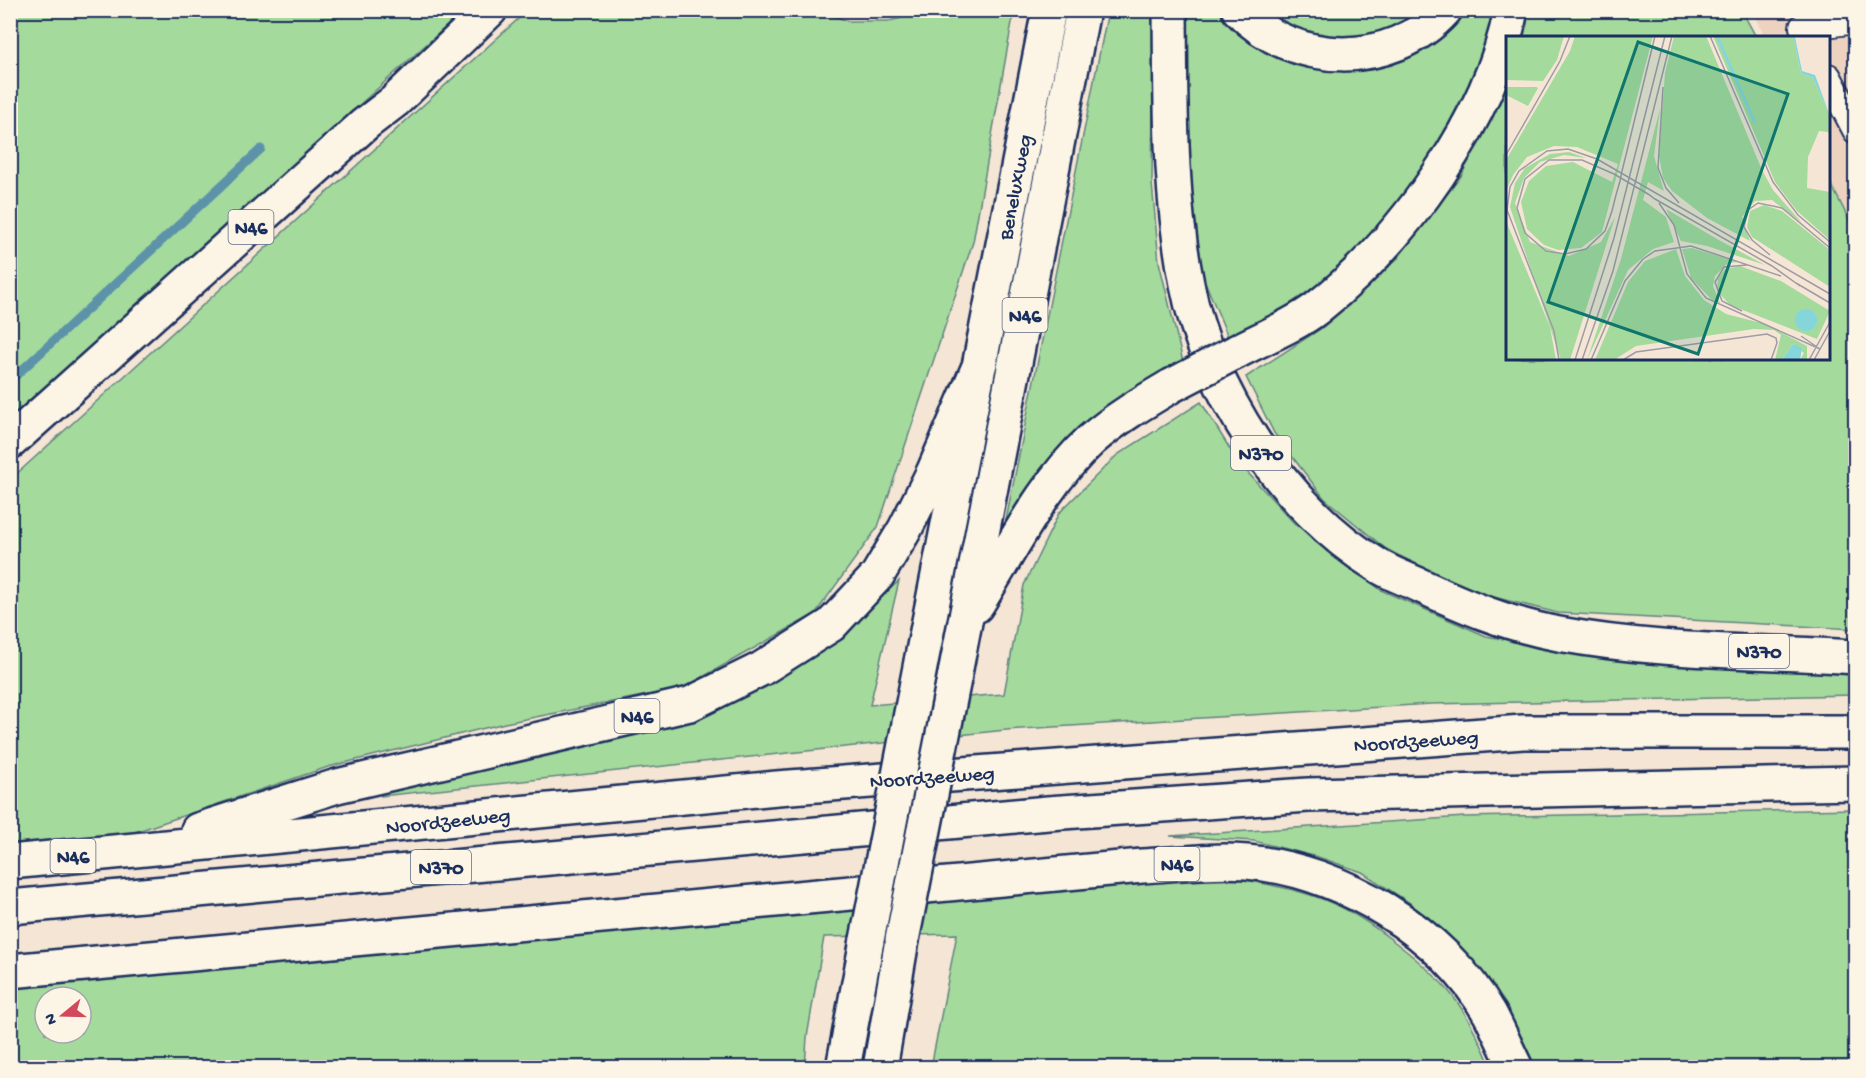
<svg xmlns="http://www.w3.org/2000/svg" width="1866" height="1078" font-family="'Gochi Hand',sans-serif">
	<rect width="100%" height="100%" fill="#f5e5d4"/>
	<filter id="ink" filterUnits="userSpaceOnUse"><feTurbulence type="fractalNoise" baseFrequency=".0167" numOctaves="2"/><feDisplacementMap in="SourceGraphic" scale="12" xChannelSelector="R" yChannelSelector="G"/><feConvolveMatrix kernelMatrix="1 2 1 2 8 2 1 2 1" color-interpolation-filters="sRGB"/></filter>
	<g filter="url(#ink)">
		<path fill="#edd2c0" d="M 1753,11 L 1855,11 L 1855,237 L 1829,177 L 1828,38 L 1765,37 Z"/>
		<path fill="#a5da9d" stroke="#60847e" stroke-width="1.5" fill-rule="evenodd" d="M 816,10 L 848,21 L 889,21 L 932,11 L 1014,11 L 973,242 L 878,527 L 815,614 L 683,688 L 505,723 L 328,767 L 135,832 L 11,846 L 11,479 L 527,11 Z
			M 1531,10 L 1742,11 L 1756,37 L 1522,37 Z
			M 10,11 L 463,11 L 11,421 Z
			M 1108,11 L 1154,11 L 1152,183 L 1159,262 L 1183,362 L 1114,403 L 1054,454 L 1005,525 Z
			M 1186,11 L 1220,11 L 1277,56 L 1331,67 L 1452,24 L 1461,11 L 1498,11 L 1455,130 L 1399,214 L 1343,267 L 1280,311 L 1228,337 L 1203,277 L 1188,200 Z
			M 1260,11 L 1428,11 L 1383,37 L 1337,41 L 1306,34 Z
			M 1507,85 L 1508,358 L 1828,358 L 1829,180 L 1855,232 L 1855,629 L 1558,613 L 1469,591 L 1386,549 L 1324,498 L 1274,433 L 1246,377 L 1322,328 L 1398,258 L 1461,176 Z
			M 1201,402 L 1238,462 L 1294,523 L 1381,590 L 1486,636 L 1568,651 L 1855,670 L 1855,695 L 1431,704 L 1006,730 L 381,796 L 380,788 L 695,720 L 772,681 L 845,629 L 899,581 L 870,705 L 1004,694 L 1024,585 L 1059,513 L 1117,455 Z
			M 1855,809 L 1855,1067 L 1530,1067 L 1489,981 L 1410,903 L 1362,872 L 1318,857 L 1254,841 L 1170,836 L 1465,817 Z
			M 1230,877 C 1265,884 1299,889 1332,903 C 1366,917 1421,960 1446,988 C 1466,1010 1480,1040 1491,1067 L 931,1067 L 957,934 L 824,937 L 807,1037 L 805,1067 L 11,1068 L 11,988 L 1041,891 ZM 45,997 L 81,997 L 81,1033 L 45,1033 Z"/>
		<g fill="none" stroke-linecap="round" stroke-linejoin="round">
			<path stroke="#5b93a9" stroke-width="9" d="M 10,381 L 261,149"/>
			<defs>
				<path id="street" d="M 1803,27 L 1856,20
					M 1828,77 L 1856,130"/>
				<path id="highway" d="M 1170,10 C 1171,101 1169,195 1187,284 C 1207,389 1284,509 1377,565 C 1389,573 1404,578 1417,584 C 1464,606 1509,625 1559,634 C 1656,652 1758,651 1856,657
					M 1239,10 C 1293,67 1391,70 1445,10
					M 1236,352 C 1262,338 1294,326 1317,308 C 1403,240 1490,120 1511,10
					M 10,442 L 365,124 L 395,101 L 490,10
					M 976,606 C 1011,551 1042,485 1091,440 C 1115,419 1144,402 1171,386
					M 921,662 L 1049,10
					M 954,679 L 1083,10
					M 198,830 L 337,786 L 690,704 L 761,669 L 831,625 L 877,576 L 905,529 L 933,473 L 980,364
					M 10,862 L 777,788 L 1523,732 L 1856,732
					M 10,907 L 1048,813 L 1308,795 L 1856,783
					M 10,971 L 1142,866 C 1177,864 1213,859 1247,862 C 1341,870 1443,932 1490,1014 C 1499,1031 1507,1050 1516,1068
					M 843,1068 L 867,940
					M 880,1068 L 902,940"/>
			</defs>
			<use href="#street" stroke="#1b2f5e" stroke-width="30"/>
			<use href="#highway" stroke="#1b2f5e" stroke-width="38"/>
			<use href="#street" stroke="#fcf5e5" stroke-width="26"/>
			<use href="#highway" stroke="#fcf5e5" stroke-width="33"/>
			<defs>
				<path id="highway-bridge" d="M 1171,386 L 1236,352
					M 867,940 L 921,662
					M 902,940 L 954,679"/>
			</defs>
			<use href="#highway-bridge" stroke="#1b2f5e" stroke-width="38" stroke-linecap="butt"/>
			<use href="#highway-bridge" stroke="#fcf5e5" stroke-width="33"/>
		</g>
	</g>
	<g text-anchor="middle" stroke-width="4.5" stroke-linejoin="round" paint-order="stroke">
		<g fill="#fcf5e5" stroke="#5e6a86" stroke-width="1.5">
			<rect x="228.5" y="210" width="45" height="34" rx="4.5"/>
			<rect x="1002.5" y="298" width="45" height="34" rx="4.5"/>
			<rect x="1231" y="436" width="60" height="34" rx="4.5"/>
			<rect x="1729" y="634" width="60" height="34" rx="4.5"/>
			<rect x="614.5" y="699" width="45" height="34" rx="4.5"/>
			<rect x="50.5" y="839" width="45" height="34" rx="4.5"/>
			<rect x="1154.5" y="847" width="45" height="34" rx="4.5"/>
			<rect x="411" y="850" width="60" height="34" rx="4.5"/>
		</g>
		<g font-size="20" font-weight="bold" fill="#1b2f5e">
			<text x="251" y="234">N46</text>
			<text x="1025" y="322">N46</text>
			<text x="1261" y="460">N370</text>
			<text x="1759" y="658">N370</text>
			<text x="637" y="723">N46</text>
			<text x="73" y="863">N46</text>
			<text x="1177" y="871">N46</text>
			<text x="441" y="874">N370</text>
		</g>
		<g font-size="21" fill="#1b2f5e" stroke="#fcf5e5">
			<text transform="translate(1014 187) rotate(-79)" y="7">Beneluxweg</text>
			<text transform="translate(1416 740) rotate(-4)" y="7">Noordzeeweg</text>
			<text transform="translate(932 776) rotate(-4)" y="7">Noordzeeweg</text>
			<text transform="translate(448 820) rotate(-6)" y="7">Noordzeeweg</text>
		</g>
	</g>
	<g transform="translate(1506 36)">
		<rect width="324" height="324" fill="#f5e5d4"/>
		<path d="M 0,0 L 58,0 L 51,24 L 37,45 L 0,44 ZM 69,0 L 147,0 L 96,196 L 75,212 L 52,214 L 38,209 L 21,193 L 15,166 L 23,145 L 40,130 L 67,126 L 106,146 L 112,128 L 71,111 L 48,110 L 21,121 L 7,139 L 0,155 L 0,124 L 64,15 ZM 168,0 L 200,0 L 256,134 L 267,154 L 296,187 L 266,164 L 249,165 L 236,181 L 244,205 L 201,182 L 166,155 L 157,142 L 153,120 L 159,37 ZM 207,0 L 287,0 L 295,37 L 307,42 L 324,80 L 324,100 L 322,96 L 313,95 L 302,121 L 301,152 L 324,156 L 324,204 L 291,175 L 269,146 ZM 0,51 L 30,51 L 32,52 L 22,70 L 0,59 ZM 154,73 L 148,120 L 158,155 L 142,146 L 137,164 L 160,181 L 168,206 L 147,213 L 122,234 L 81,324 L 115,223 ZM 63,116 L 80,122 L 58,119 L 34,126 L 18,142 L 9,167 L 24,206 L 63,220 L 95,206 L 109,181 L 64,324 L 55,324 L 4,171 L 9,147 L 19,132 L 44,118 ZM 258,169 L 276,175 L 324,214 L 324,251 L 246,201 L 241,191 L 244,175 ZM 160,173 L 211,203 L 259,229 L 201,210 L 175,205 ZM 0,185 L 44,291 L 50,324 L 0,324 ZM 186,212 L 232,226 L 222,227 L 209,240 L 207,250 L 214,267 L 206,264 L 185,242 L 176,213 ZM 170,213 L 179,240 L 198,264 L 220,278 L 259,288 L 301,310 L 301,324 L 294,324 L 298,317 L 287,308 L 276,324 L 269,324 L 275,299 L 268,294 L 248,293 L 130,310 L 108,324 L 89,324 L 122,246 L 139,225 ZM 234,230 L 275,245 L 324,275 L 311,303 L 224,269 L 211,255 L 212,242 L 219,233 Z" fill="#a5da9d"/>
		<path d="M 287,0 L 324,0 L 289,1 L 296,35 L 309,39 L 324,80 L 307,42 L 295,37 ZM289 284a11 11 0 1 1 22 0a11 11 0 1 1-22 0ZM 287,308 L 296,312 L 294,324 L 276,324 Z" fill="#85d6db"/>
		<path fill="none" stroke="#85d6db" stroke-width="3" d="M 211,0 L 249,87"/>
		<path fill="none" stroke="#9e9ca5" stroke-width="1.5" d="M 149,0 L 120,119 L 116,135 L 114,145 L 110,159 L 106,175 L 99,195 L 80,213 L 59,218 L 40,215 L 19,197 L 11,172 L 19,143 L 43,124 L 76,124 L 108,138 L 142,158 L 149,163 L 266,230 L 294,250M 204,0 L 267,146 L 292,179 L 324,206M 157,51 L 152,132 L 160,152 L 173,167M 0,119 L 54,25 L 64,0M 153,167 L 168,189 L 181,238 L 200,262 L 314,313M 264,219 L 246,204 L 238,191 L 242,174 L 252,167 L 276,172 L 324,212M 290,247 L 324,267M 236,275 L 216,265 L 209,246 L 218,231 L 241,229M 295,300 L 314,313M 53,324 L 48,295 L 1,174 L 4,151 L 13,135 L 41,115 L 62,113 L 91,123 L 324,258M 69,324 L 108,202 L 159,0M 76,324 L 107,235 L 166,0M 85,324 L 119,245 L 137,223 L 149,215 L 185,210 L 275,240M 117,324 L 130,316 L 261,298 L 270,302 L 271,307 L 265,324M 303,324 L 324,286M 308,324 L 324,295"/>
		<path fill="#0f766e" fill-opacity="0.15" stroke="#0f766e" stroke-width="3" d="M 132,6 L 282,58 L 192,318 L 42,266 Z"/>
		<rect width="324" height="324" fill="none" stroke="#1b2f5e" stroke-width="3"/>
	</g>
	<rect width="1866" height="1078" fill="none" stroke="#fcf5e5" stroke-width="36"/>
	<rect x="18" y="18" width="1830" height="1042" fill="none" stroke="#1b2f5e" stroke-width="2" filter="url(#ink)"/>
	<g transform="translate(63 1015) rotate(251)"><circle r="28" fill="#fcf5e5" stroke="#a2a6af" stroke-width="1.5"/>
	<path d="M0-4.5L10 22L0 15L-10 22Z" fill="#d1495b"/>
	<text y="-9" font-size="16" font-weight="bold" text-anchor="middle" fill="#1b2f5e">N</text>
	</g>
</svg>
